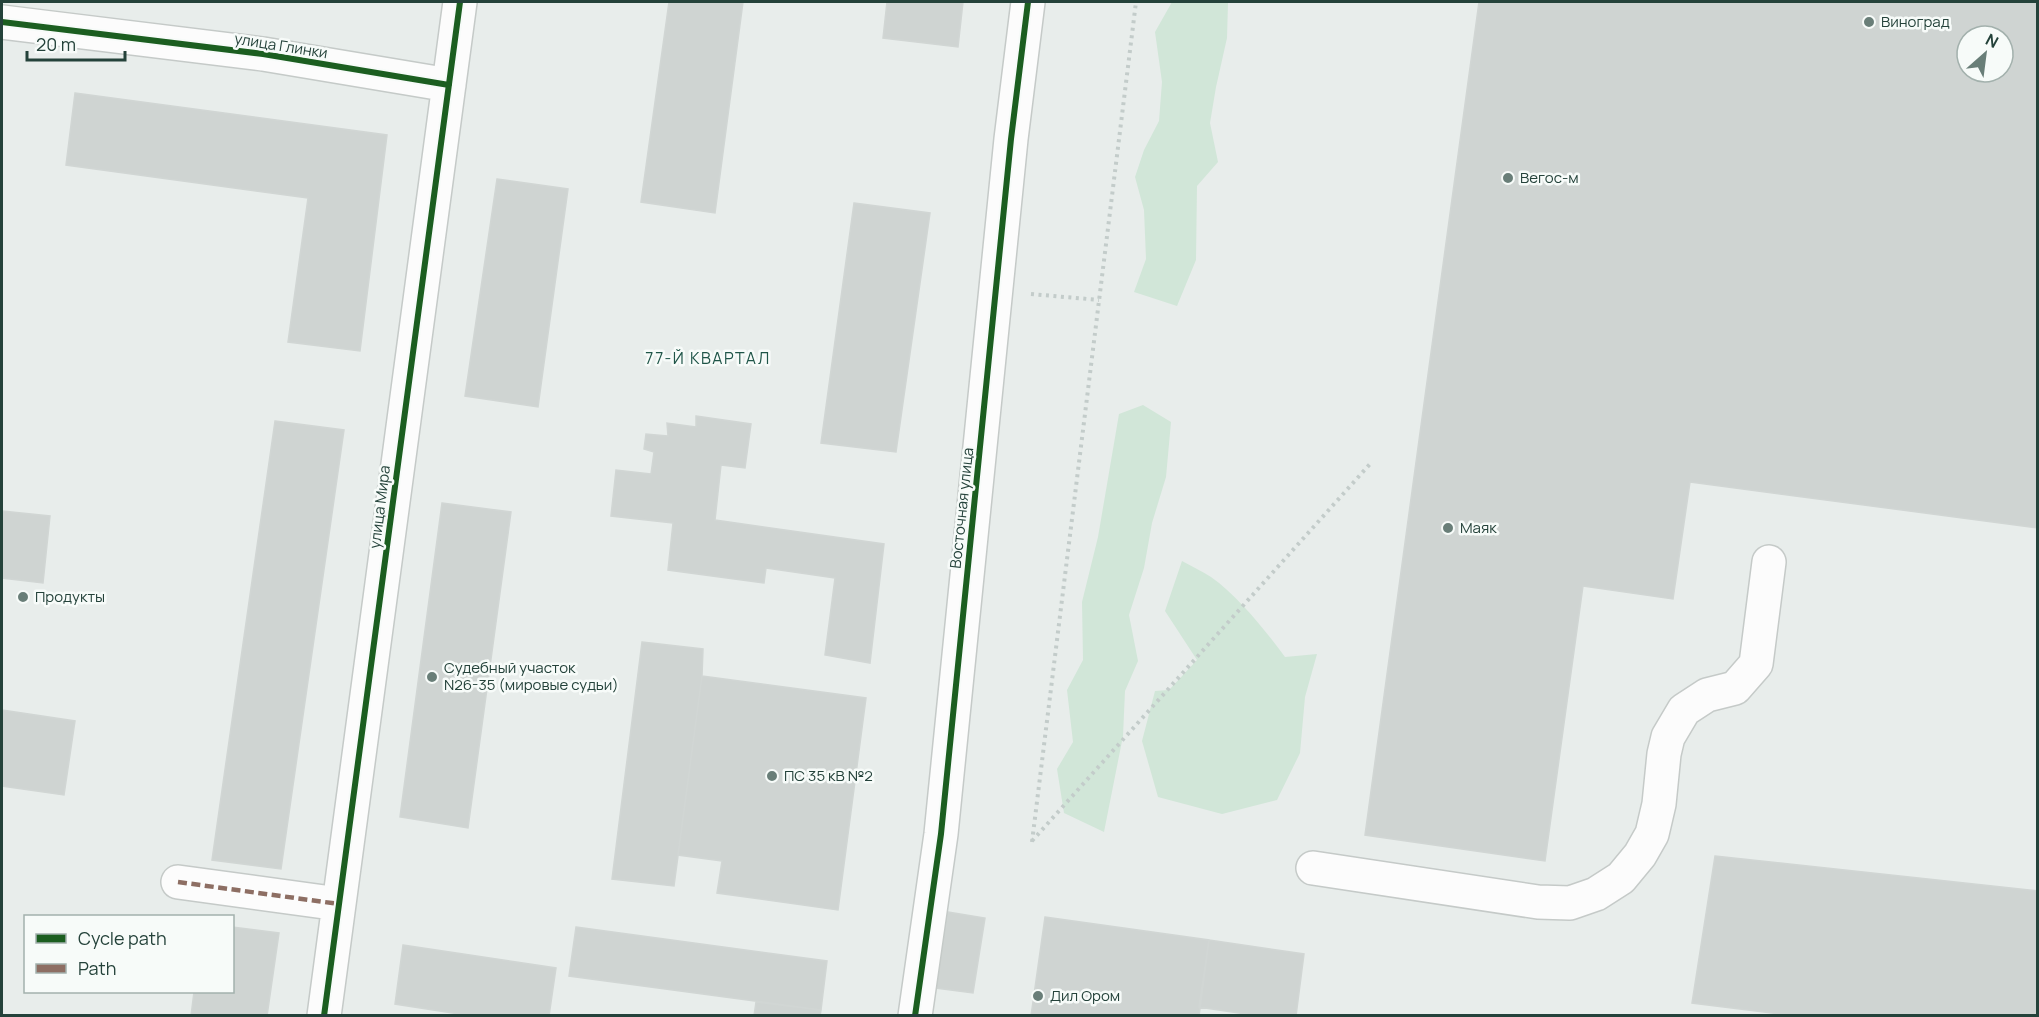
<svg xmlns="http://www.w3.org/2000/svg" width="2039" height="1017" font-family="Manrope,sans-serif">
	<rect width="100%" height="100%" fill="#e8edeb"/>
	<path fill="#d1e6d8" d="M 1172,2 L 1228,3 L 1227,38 L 1216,87 L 1210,123 L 1218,162 L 1197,186 L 1196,260 L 1177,306 L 1134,292 L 1146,259 L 1144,210 L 1135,177 L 1144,150 L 1159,121 L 1162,82 L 1155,32 Z
		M 1143,405 L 1171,422 L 1166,477 L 1152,523 L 1144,568 L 1129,615 L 1138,661 L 1125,691 L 1123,736 L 1104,832 L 1064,813 L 1057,769 L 1073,742 L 1067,690 L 1083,660 L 1082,602 L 1098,537 L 1119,414 Z
		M 1182,561 C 1191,566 1202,571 1211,577 C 1238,596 1265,630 1285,657 L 1317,654 L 1305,697 L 1300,753 L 1277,800 L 1222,814 L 1158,797 L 1142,741 L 1155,691 L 1169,690 L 1197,660 L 1165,611 Z"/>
	<path fill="#cfd4d2" stroke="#d1d6d4" stroke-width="1.5" fill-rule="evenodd" d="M 669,2 L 743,2 L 715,213 L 641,202 Z
		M 887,2 L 963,2 L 958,47 L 883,38 Z
		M 1479,2 L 2038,2 L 2038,528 L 1690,482 L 1673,599 L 1583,586 L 1545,861 L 1365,835 ZM 1967,36 L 2003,36 L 2003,72 L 1967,72 Z
		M 75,93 L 387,135 L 360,351 L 288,342 L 308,198 L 66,165 Z
		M 497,179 L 568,189 L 538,407 L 465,396 Z
		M 854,203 L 930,213 L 896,452 L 821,443 Z
		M 696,416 L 751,424 L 745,468 L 721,465 L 715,520 L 884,544 L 870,663 L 825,655 L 835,578 L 766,568 L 764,583 L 668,570 L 673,523 L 611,516 L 616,470 L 651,474 L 654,452 L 644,449 L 646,434 L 668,436 L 667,423 L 696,427 Z
		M 275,421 L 344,430 L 281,869 L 212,860 Z
		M 442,503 L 511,512 L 468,828 L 400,817 Z
		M 2,511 L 50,516 L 43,583 L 2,578 Z
		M 642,642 L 703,649 L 702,676 L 674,886 L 612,879 Z
		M 702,676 L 866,698 L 838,910 L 717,893 L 722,861 L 678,855 Z
		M 2,710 L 75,721 L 64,795 L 2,786 Z
		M 1715,856 L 2038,891 L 2038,1016 L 1796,1016 L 1692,1003 Z
		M 948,912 L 985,918 L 973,993 L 936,988 Z
		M 1045,917 L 1209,940 L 1199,1016 L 1031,1016 Z
		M 232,927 L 279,933 L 267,1016 L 191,1016 L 194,992 L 232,992 Z
		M 576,927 L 827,961 L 821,1010 L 569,976 Z
		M 1209,940 L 1304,954 L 1296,1016 L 1259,1016 L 1199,1007 Z
		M 403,945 L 556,968 L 549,1016 L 472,1016 L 395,1004 Z
		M 756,1002 L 821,1010 L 820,1016 L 754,1016 Z"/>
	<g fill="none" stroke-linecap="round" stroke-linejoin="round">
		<defs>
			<path id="minor" d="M 2,22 L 263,54 L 449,85
				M 1313,868 L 1538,902 L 1570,903 L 1596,894 L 1621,878 L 1640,855 L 1652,834 L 1659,804 L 1664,754 L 1668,737 L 1684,710 L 1707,695 L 1735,688 L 1756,664 L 1769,562
				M 178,882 L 339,904
				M 324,1016 L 460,2
				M 915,1016 L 941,834 L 1011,139 L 1028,2"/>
		</defs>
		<use href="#minor" stroke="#c5cac8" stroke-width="36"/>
		<path stroke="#c3ccca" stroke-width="4" stroke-dasharray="3 4.5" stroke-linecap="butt" d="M 1031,294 L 1099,300
			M 1032,841 L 1370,464
			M 1032,842 L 1136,2"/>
		<use href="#minor" stroke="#fcfcfc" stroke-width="33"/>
		<path stroke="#8d6e63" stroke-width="4.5" stroke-dasharray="9 4.5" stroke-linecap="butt" d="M 178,882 L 339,904"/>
		<defs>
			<path id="cycleway" d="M 2,22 L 263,54 L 449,85
				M 324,1016 L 460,2
				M 915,1016 L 941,834 L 1011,139 L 1028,2"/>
		</defs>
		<use href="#cycleway" stroke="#f7fbf9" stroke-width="10"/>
		<use href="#cycleway" stroke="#1b5e20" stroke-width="6"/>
	</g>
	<g fill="#697e78" stroke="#f7fbf9" stroke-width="2">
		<circle cx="1869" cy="22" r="6"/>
		<circle cx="1508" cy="178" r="6"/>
		<circle cx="1448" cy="528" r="6"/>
		<circle cx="23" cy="597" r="6"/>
		<circle cx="432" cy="677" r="6"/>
		<circle cx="772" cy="776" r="6"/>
		<circle cx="1038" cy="996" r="6"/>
	</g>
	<g text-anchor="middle" stroke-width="5" stroke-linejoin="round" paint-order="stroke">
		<g font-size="15" fill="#24423a" stroke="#f7fbf9" text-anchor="start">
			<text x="1881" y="27">Виноград</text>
			<text x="1520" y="183">Вегос-м</text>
			<text x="1460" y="533">Маяк</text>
			<text x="35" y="602">Продукты</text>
			<text x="444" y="673">Судебный участок<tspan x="444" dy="17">N26-35 (мировые судьи)</tspan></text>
			<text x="784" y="781">ПС 35 кВ №2</text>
			<text x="1050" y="1001">Дил Ором</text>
		</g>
		<g font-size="15" fill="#24423a" stroke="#f7fbf9">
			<text transform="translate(281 46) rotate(9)" y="5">улица Глинки</text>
			<text transform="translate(380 507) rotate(-83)" y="5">улица Мира</text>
			<text transform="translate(962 508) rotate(-84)" y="5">Восточная улица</text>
		</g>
		<g font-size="16" letter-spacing="1.5" fill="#1f5548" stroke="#f7fbf9">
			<text x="708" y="364">77-Й КВАРТАЛ</text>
		</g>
	</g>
	<rect width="2039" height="1017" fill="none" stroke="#24423a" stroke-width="6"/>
	<rect x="24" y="915" width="210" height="78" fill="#f7fbf9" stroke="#a3b1ad" stroke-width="1.5"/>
	<rect x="36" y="934" width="30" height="9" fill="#1b5e20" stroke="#a3b1ad" stroke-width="1.5"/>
	<text x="78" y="945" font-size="18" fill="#24423a">Cycle path</text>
	<rect x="36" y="964" width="30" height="9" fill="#8d6e63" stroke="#a3b1ad" stroke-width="1.5"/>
	<text x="78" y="975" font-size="18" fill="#24423a">Path</text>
	<g transform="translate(1985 54) rotate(28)"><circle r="28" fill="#f7fbf9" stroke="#a3b1ad" stroke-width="1.5"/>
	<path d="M0-4.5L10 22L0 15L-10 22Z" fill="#697e78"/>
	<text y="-9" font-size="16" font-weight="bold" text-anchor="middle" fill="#24423a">N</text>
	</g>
	<path d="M27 51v9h98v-9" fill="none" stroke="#24423a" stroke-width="3"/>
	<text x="36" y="51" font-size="18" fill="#24423a" stroke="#f7fbf9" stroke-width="4.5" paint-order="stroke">20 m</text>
</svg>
